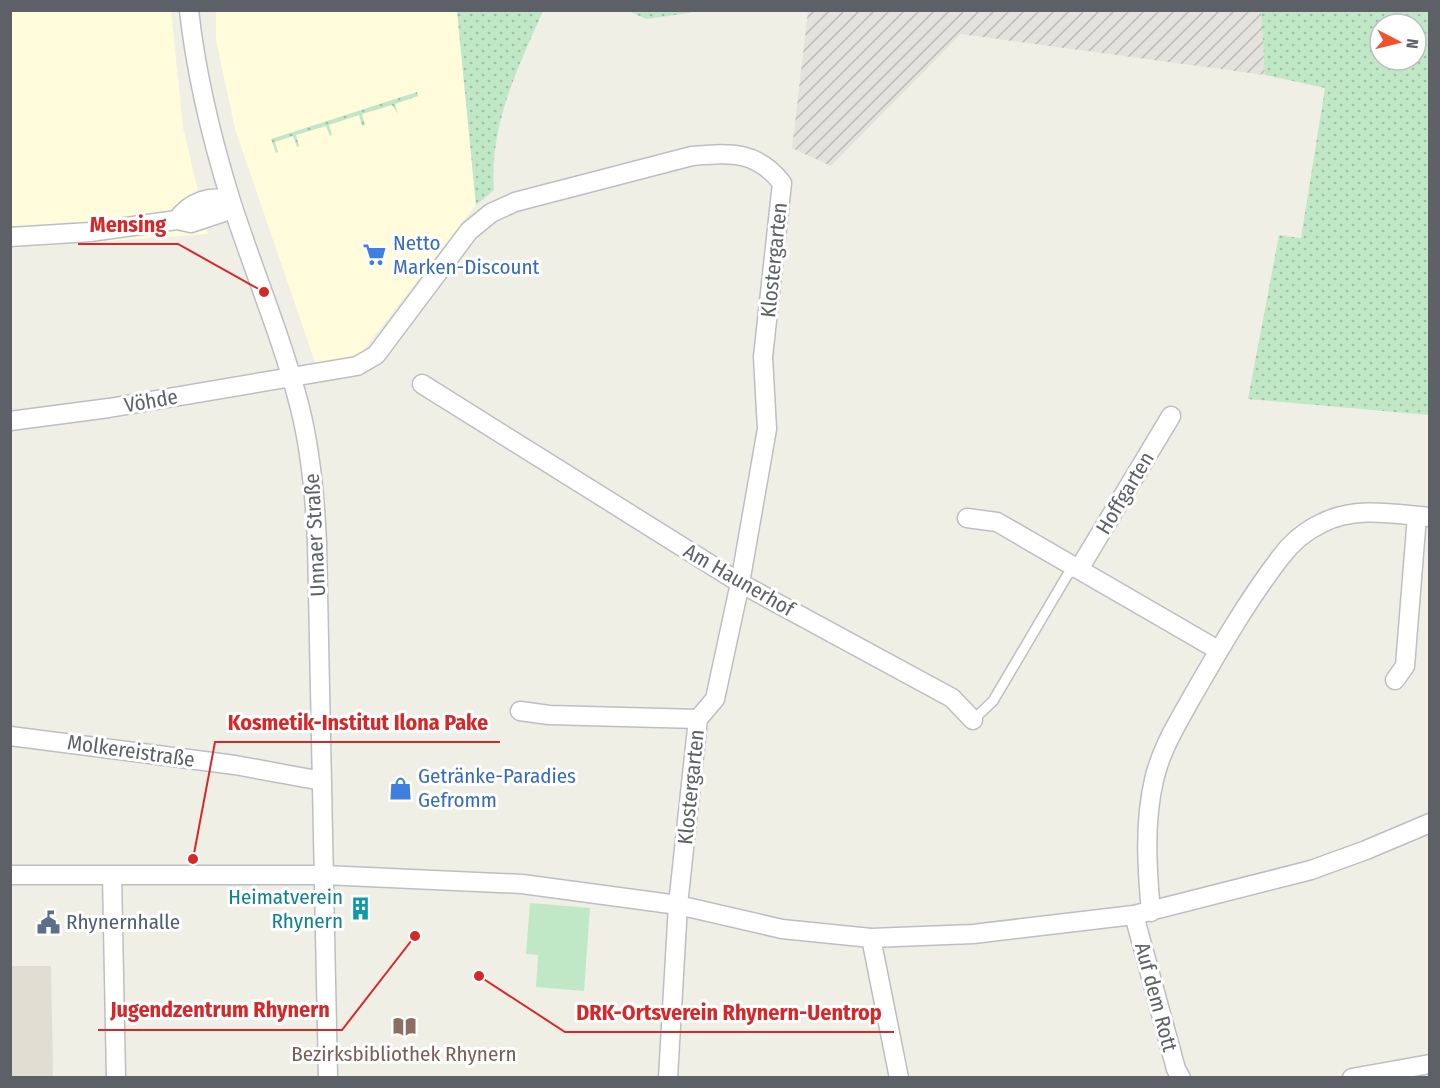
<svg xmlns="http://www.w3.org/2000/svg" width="1440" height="1088" font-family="'Fira Sans Condensed',sans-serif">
	<defs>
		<pattern id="industrial-furrows" width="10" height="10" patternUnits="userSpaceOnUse" patternTransform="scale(1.5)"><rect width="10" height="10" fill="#e4e2dd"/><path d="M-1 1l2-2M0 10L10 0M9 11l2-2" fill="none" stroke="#bcbbb7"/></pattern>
		<pattern id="grass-dots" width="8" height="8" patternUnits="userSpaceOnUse" patternTransform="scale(1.5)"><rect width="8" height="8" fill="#c1e8c6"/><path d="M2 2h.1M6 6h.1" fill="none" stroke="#a0bfa5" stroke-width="1.8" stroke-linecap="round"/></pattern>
	</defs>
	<rect width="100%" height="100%" fill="#f0efe5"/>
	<path fill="#fffbdb" d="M 11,11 L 171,11 L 183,127 L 208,234 L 11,248 Z
		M 216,11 L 457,11 L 476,205 L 358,357 L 316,365 L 235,129 L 216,40 Z"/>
	<path fill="url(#industrial-furrows)" d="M 808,11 L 1261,11 L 1265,75 L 961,34 L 831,166 L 792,148 Z"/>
	<path fill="#e0ded3" d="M 10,966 L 51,966 L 53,1077 L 11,1077 Z"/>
	<path fill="url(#grass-dots)" fill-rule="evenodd" d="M 457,11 L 543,11 C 518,68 489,125 494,190 L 476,205 Z
		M 629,11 L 692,11 L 689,13 L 646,19 Z
		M 1261,11 L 1429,11 L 1429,415 L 1248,399 L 1279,235 L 1301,238 L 1325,88 L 1265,75 ZM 1380,24 L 1416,24 L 1416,60 L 1380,60 Z
		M 417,92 L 418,96 L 395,104 L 398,114 L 392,105 L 362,114 L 365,125 L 362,126 L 359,115 L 329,125 L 332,135 L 330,136 L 326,126 L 296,135 L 299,146 L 297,147 L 293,136 L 275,142 L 278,152 L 276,153 L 271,139 Z"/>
	<path fill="#c1e8c6" d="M 530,903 L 590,908 L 584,991 L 536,987 L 538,955 L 526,954 Z"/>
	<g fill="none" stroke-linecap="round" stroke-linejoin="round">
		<defs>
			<path id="lane" d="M 973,720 L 993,701 L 1068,574 L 1079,569"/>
			<path id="street" d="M 189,10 C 196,74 212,140 231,201 C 253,270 282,337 300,408 C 311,452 315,497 317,543 L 328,1078
				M 177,220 C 189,202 211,194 231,201
				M 10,237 L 90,232 L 177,220 L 191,223 L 224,212 L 231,201
				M 422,384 L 740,583 L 952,698 L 973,720
				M 10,421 L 109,408 L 357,366 L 376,355 L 469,231 L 491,213 L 515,202 L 692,156 C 730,153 756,150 782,183 L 763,357 L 767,429 L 740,583 L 715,699 L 698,719 L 678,905 L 668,1078
				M 967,518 L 997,522 L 1218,650
				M 1079,569 L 1171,416
				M 1395,680 L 1405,666 L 1417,516
				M 520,711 L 549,715 L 698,719
				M 10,736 L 235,765 L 322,781
				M 10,875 L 324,875 L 522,884 L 678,905 L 782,929 L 871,938 L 973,934 L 1134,915 L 1311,870 L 1366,850 L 1430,823
				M 112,875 L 116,1078
				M 1151,912 C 1147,868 1144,823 1154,780 C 1161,749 1177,724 1192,697 C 1219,650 1247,601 1280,558 C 1291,543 1305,531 1322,523 C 1356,506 1393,514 1430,517
				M 1134,915 L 1176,1069 L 1181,1078
				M 871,938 L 899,1078
				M 1352,1078 L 1430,1064"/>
		</defs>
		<use href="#lane" stroke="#bdbec4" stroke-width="12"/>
		<use href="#street" stroke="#bdbec4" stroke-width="21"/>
		<use href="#lane" stroke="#fff" stroke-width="9"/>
		<use href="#street" stroke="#fff" stroke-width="18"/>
	</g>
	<defs>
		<symbol id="supermarket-bare" viewBox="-9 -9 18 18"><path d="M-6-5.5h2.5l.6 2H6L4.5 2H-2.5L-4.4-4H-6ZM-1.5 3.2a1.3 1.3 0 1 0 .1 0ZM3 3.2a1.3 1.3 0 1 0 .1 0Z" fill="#3f7fe0" stroke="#fff" stroke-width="2.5" paint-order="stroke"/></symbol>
		<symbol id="shop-bare" viewBox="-9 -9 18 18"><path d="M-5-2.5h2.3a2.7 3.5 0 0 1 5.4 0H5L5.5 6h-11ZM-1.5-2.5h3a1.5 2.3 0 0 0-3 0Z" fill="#3f7fe0" stroke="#fff" stroke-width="2.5" paint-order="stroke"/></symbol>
		<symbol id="building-bare" viewBox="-9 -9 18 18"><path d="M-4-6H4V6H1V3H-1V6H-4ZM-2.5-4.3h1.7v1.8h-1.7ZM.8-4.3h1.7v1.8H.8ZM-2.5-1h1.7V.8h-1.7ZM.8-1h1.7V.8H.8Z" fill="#0f9aa8" stroke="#fff" stroke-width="2.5" paint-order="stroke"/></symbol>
		<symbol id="civic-bare" viewBox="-9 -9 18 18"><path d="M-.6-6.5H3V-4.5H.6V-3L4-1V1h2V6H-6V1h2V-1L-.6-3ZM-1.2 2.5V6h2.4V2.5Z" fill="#5c6f8a" stroke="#fff" stroke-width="2.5" paint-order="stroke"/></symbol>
		<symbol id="library-bare" viewBox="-9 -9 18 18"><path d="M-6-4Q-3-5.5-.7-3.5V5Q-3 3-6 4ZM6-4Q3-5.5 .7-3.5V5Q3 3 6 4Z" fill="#8d6e63" stroke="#fff" stroke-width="2.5" paint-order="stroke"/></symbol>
	</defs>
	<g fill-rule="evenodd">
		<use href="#supermarket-bare" x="358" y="238" width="33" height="33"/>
		<use href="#shop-bare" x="384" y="772" width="33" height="33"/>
		<use href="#building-bare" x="344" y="892" width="33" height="33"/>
		<use href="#civic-bare" x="32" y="906" width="33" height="33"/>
		<use href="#library-bare" x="388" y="1010" width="33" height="33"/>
	</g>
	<g text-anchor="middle" stroke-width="6" stroke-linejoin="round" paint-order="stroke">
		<g font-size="21" fill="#366cbe" stroke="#fff" text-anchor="start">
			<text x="393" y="250">Netto<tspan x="393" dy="24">Marken-Discount</tspan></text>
			<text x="418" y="783">Getränke-Paradies<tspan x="418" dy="24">Gefromm</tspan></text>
		</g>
		<g font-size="21" fill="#5d6066" stroke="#fff">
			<text transform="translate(774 260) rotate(-84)" y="7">Klostergarten</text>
			<text transform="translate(151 401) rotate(-10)" y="7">Vöhde</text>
			<text transform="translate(1125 493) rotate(-59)" y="7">Hoffgarten</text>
			<text transform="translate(315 535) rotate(-93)" y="7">Unnaer Straße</text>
			<text transform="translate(739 580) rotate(30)" y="7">Am Haunerhof</text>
			<text transform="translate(131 751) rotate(8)" y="7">Molkereistraße</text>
			<text transform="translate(691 787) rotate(-84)" y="7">Klostergarten</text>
			<text transform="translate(1156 997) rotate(75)" y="7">Auf dem Rott</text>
		</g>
		<g font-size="21" fill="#0d838f" stroke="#fff" text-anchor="end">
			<text x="343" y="904">Heimatverein<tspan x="343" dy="24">Rhynern</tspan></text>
		</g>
		<g font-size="21" fill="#4e5e75" stroke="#fff" text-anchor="start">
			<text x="66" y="929">Rhynernhalle</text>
		</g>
		<g font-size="21" fill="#785e54" stroke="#fff">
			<text x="404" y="1061">Bezirksbibliothek Rhynern</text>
		</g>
	</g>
	<path fill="none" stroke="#d62828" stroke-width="2" d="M264 292L178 244H78M193 859L215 742H500M415 936L342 1030H98M479 976L565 1032H894"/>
	<g fill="#d62828" stroke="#fff" stroke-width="2">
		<circle cx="264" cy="292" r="6"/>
		<circle cx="193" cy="859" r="6"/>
		<circle cx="415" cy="936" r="6"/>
		<circle cx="479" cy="976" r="6"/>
	</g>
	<g font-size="22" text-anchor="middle" font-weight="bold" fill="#d62828" stroke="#fff" stroke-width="6" stroke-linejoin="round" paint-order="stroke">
		<text x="128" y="232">Mensing</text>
		<text x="358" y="730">Kosmetik-Institut Ilona Pake</text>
		<text x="220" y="1017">Jugendzentrum Rhynern</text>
		<text x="729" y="1020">DRK-Ortsverein Rhynern-Uentrop</text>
	</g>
	<rect width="1440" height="1088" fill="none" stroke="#5d6066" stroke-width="24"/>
	<g transform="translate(1398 42) rotate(97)"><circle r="28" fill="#ffffff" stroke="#bebfc2" stroke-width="1.5"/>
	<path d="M0-4.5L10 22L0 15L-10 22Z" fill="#f1512b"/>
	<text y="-9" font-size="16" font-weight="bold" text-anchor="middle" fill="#5d6066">N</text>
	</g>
</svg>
